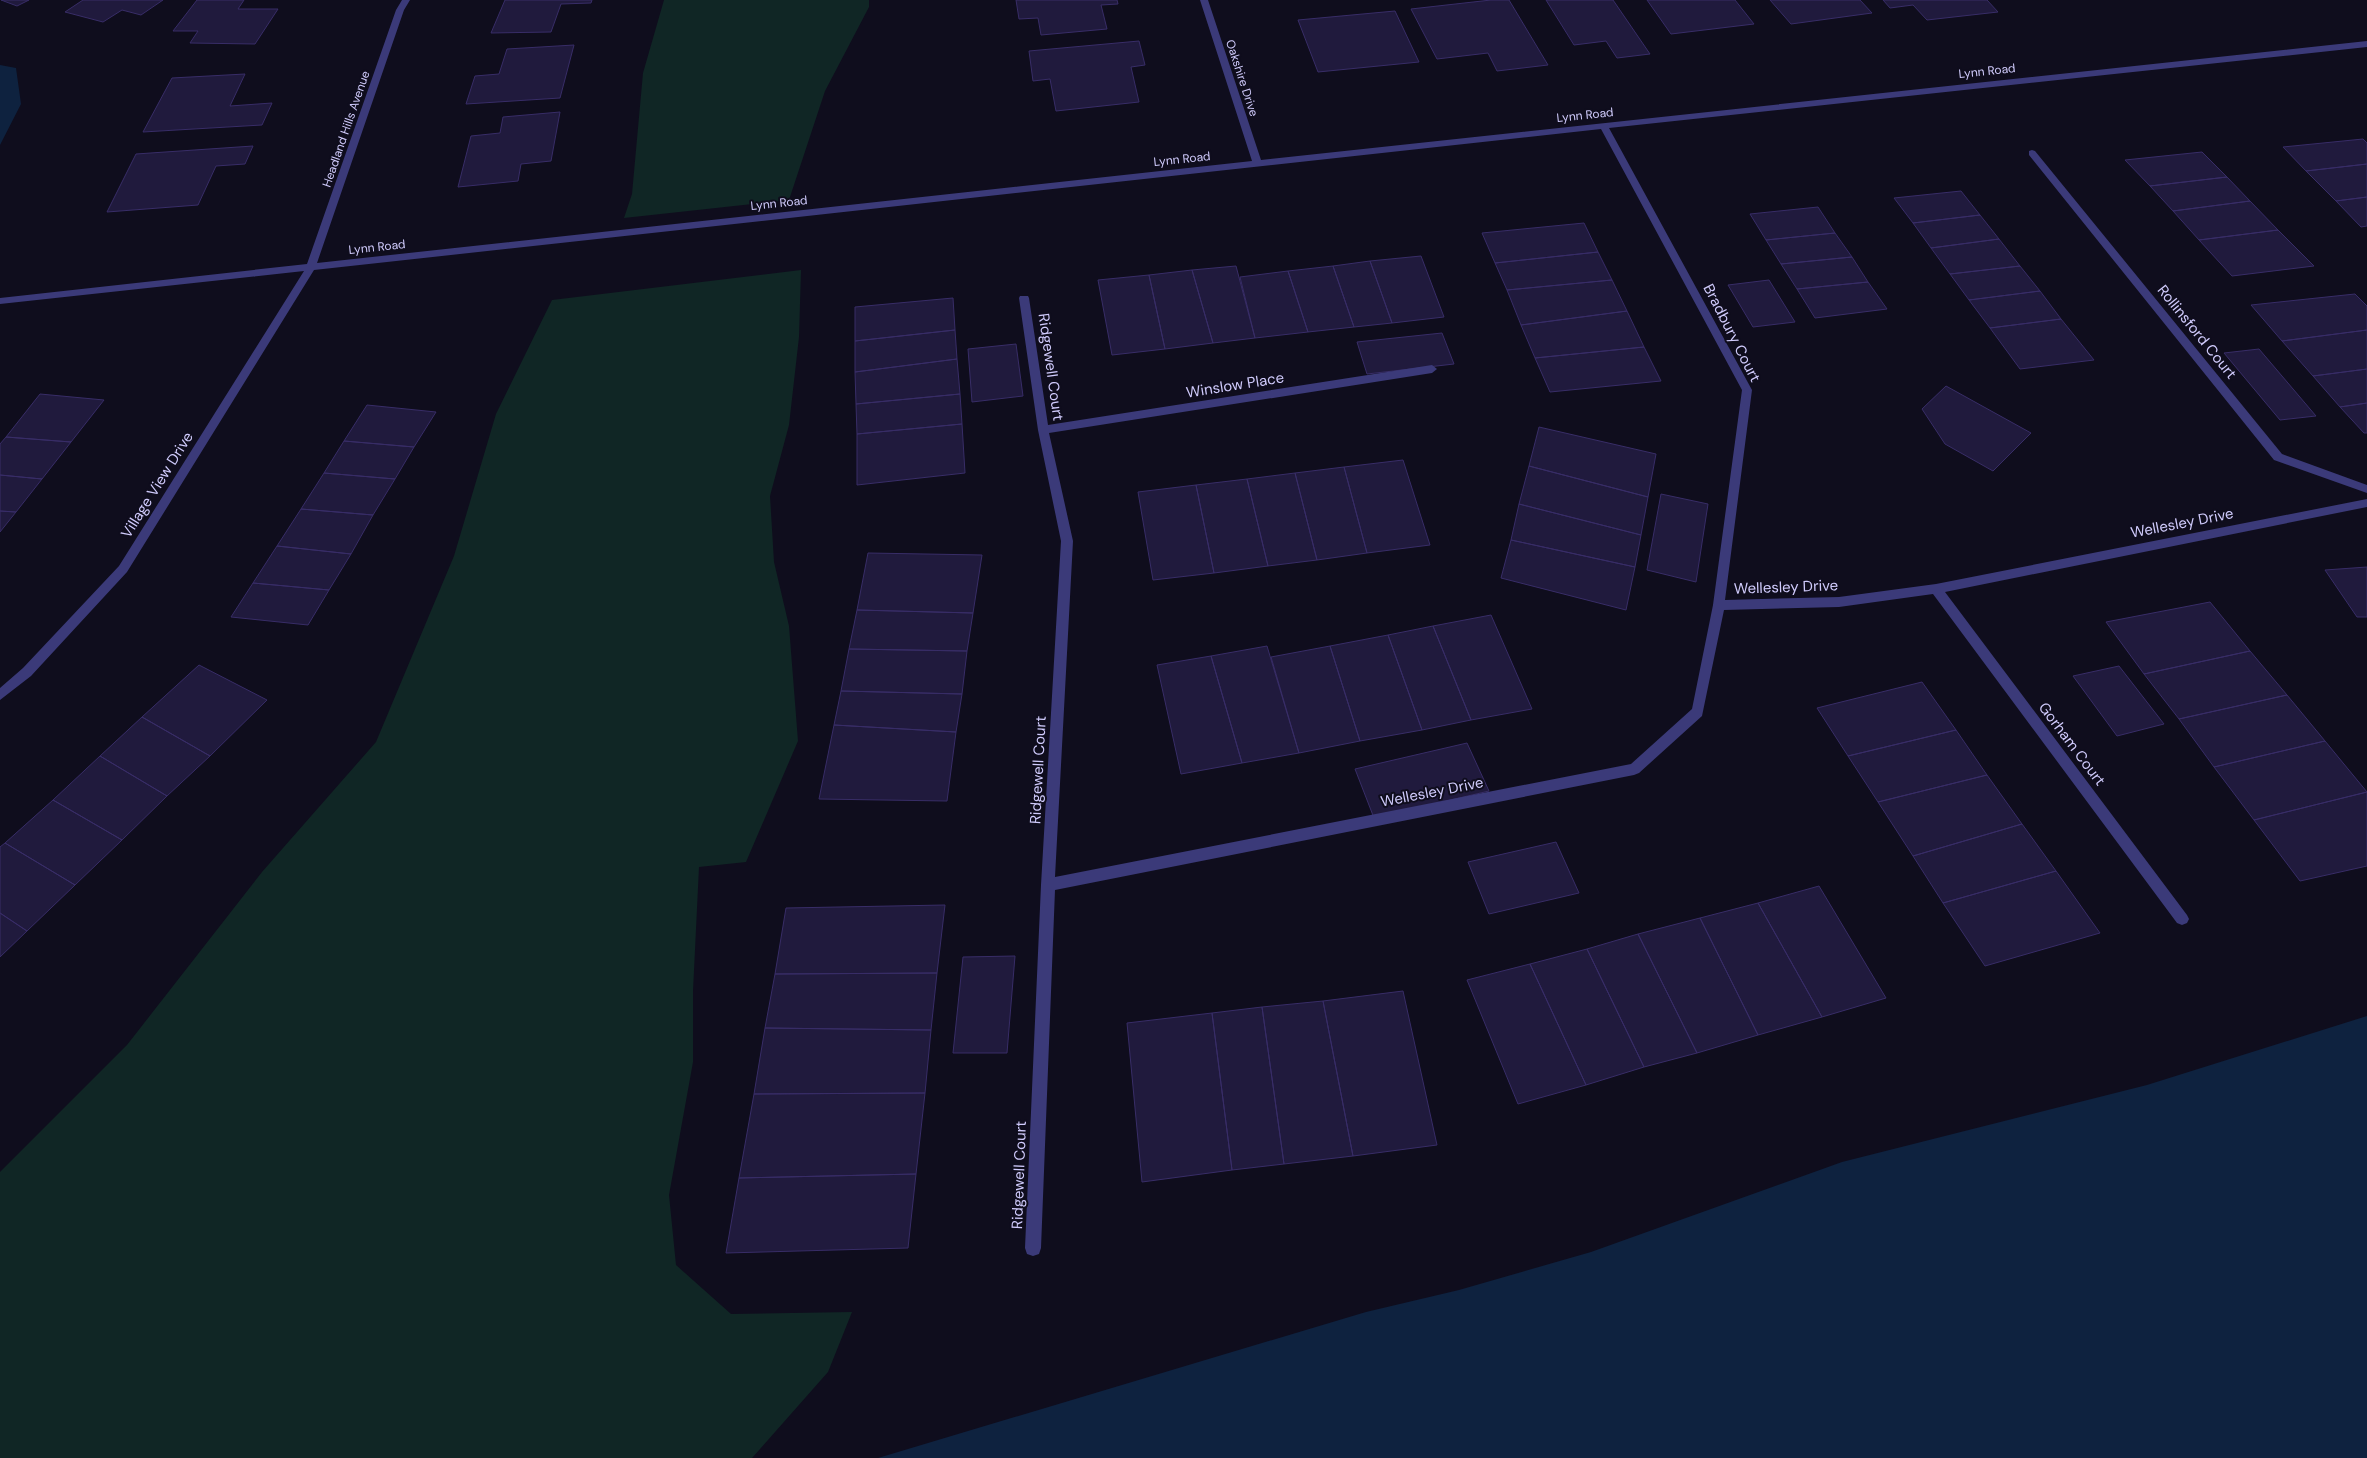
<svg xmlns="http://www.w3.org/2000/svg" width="2367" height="1458" font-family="'DM Sans',sans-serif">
	<rect width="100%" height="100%" fill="#0f0d1d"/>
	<path fill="#102625" d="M 664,0 L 869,0 L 869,7 L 825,91 L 789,200 L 624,218 L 632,194 L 643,73 Z
		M 801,270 L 799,337 L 789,425 L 770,496 L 774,562 L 789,626 L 798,741 L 746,862 L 699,867 L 693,991 L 693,1062 L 669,1195 L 676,1265 L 731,1314 L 852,1312 L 828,1372 L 752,1458 L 0,1458 L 0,1172 L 127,1045 L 262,872 L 376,742 L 454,556 L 496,414 L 552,300 Z"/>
	<path fill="#0e223f" d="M 0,65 L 16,68 L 21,104 L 0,145 Z
		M 2367,1016 L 2367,1458 L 878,1458 L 1366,1312 L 1459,1290 L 1591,1252 L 1842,1162 L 2147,1085 Z"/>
	<path fill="#201a3d" stroke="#382d67" d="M 1,0 L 29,0 L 17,6 Z
		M 83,0 L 163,0 L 141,15 L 122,10 L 103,22 L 65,12 Z
		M 197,0 L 244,0 L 238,9 L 278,9 L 255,44 L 190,43 L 198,31 L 173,31 Z
		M 505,0 L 592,0 L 591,3 L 561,4 L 551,32 L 491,33 Z
		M 1016,0 L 1117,0 L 1118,4 L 1101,5 L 1107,29 L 1041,35 L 1038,18 L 1019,19 Z
		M 1491,0 L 1509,0 L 1548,65 L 1497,71 L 1488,53 L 1437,59 L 1411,9 Z
		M 1546,0 L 1613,0 L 1650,54 L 1617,58 L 1606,41 L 1574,45 Z
		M 1647,0 L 1735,0 L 1754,24 L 1671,34 Z
		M 1770,0 L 1860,0 L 1872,13 L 1791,24 Z
		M 1883,0 L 1987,0 L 1998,12 L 1927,20 L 1913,5 L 1890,8 Z
		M 1395,11 L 1419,62 L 1318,72 L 1298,20 Z
		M 1139,41 L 1145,65 L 1131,67 L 1139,102 L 1056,111 L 1050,79 L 1033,81 L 1029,51 Z
		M 574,45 L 560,98 L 466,104 L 475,76 L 499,74 L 507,49 Z
		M 245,74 L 230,106 L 272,103 L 262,125 L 143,132 L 172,78 Z
		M 560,112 L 551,161 L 521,164 L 518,181 L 458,187 L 471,136 L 500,133 L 503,117 Z
		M 2363,139 L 2367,143 L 2367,164 L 2306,171 L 2283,147 Z
		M 253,146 L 245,164 L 216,166 L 198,205 L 107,212 L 136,154 Z
		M 2202,152 L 2227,177 L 2150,186 L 2125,160 Z
		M 2367,164 L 2367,197 L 2336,201 L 2306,171 Z
		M 2227,177 L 2250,201 L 2173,211 L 2150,186 Z
		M 1961,191 L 1980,215 L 1913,223 L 1894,198 Z
		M 2367,197 L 2367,226 L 2361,227 L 2336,201 Z
		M 2250,201 L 2278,230 L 2199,240 L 2173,211 Z
		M 1818,207 L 1835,233 L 1766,240 L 1750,214 Z
		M 1980,215 L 1999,239 L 1931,248 L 1913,223 Z
		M 1584,223 L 1598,252 L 1495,263 L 1482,233 Z
		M 2278,230 L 2314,266 L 2232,276 L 2199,240 Z
		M 1835,233 L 1852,257 L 1781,264 L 1766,240 Z
		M 1999,239 L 2020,266 L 1950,274 L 1931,248 Z
		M 1598,252 L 1612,280 L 1507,290 L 1495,263 Z
		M 1421,256 L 1444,317 L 1392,323 L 1370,261 Z
		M 1852,257 L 1868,282 L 1797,289 L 1781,264 Z
		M 1370,261 L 1392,323 L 1354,327 L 1333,266 Z
		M 1236,266 L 1255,338 L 1213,343 L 1192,270 Z
		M 1333,266 L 1354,327 L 1308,332 L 1288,271 Z
		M 2020,266 L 2040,291 L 1969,300 L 1950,274 Z
		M 1192,270 L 1213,343 L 1165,349 L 1149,275 Z
		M 1288,271 L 1308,332 L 1255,338 L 1240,277 Z
		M 1149,275 L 1165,349 L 1112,355 L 1098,280 Z
		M 1612,280 L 1627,311 L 1521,325 L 1507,290 Z
		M 1769,280 L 1795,322 L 1753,327 L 1728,285 Z
		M 1868,282 L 1887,309 L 1815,318 L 1797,289 Z
		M 2040,291 L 2061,319 L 1990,328 L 1969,300 Z
		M 2355,294 L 2367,306 L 2367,330 L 2282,341 L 2251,305 Z
		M 953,298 L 955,330 L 855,341 L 855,307 Z
		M 1627,311 L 1644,347 L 1535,358 L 1521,325 Z
		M 2061,319 L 2094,360 L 2020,369 L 1990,328 Z
		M 955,330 L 957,359 L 855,372 L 855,341 Z
		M 2367,330 L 2367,369 L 2313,376 L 2282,341 Z
		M 1442,333 L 1454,364 L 1367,374 L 1357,342 Z
		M 1016,344 L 1023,396 L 972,402 L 968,349 Z
		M 1644,347 L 1661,381 L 1550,392 L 1535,358 Z
		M 2259,349 L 2316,416 L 2280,420 L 2224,353 Z
		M 957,359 L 960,394 L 856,404 L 855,372 Z
		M 2367,369 L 2367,403 L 2340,407 L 2313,376 Z
		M 1946,386 L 2031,433 L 1993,471 L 1945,444 L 1922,409 Z
		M 40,394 L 104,400 L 71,442 L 6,437 Z
		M 960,394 L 962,424 L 857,434 L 856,404 Z
		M 2367,403 L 2367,433 L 2364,433 L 2340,407 Z
		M 367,405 L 436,412 L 414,447 L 344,441 Z
		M 962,424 L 965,473 L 857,485 L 857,434 Z
		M 1539,427 L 1656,454 L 1648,497 L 1529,466 Z
		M 6,437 L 71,442 L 42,479 L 0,475 L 0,444 Z
		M 344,441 L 414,447 L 395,479 L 324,473 Z
		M 1403,460 L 1430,545 L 1367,553 L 1344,467 Z
		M 1529,466 L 1648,497 L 1641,535 L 1519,504 Z
		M 1344,467 L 1367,553 L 1317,560 L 1295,473 Z
		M 324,473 L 395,479 L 373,515 L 301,509 Z
		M 1295,473 L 1317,560 L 1268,566 L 1247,479 Z
		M 0,475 L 42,479 L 16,512 L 0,511 Z
		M 1247,479 L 1268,566 L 1214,573 L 1196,485 Z
		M 1196,485 L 1214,573 L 1153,580 L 1138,492 Z
		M 1661,494 L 1708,504 L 1696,582 L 1647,570 Z
		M 1519,504 L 1641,535 L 1635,567 L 1511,540 Z
		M 301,509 L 373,515 L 351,554 L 277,546 Z
		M 0,511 L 16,512 L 0,532 Z
		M 1511,540 L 1635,567 L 1626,610 L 1501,578 Z
		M 277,546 L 351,554 L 329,590 L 253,583 Z
		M 868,553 L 982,555 L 973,613 L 857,610 Z
		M 2367,567 L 2367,617 L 2357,617 L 2325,570 Z
		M 253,583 L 329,590 L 308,625 L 231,617 Z
		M 2210,602 L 2250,651 L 2144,674 L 2106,622 Z
		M 857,610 L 973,613 L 967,651 L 849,649 Z
		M 1491,615 L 1532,709 L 1471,720 L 1433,626 Z
		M 1433,626 L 1471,720 L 1422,730 L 1388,635 Z
		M 1388,635 L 1422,730 L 1360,741 L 1330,646 Z
		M 1267,646 L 1299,753 L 1242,763 L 1211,656 Z
		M 1330,646 L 1360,741 L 1299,753 L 1271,657 Z
		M 849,649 L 967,651 L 962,694 L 841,691 Z
		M 2250,651 L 2287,695 L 2179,719 L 2144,674 Z
		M 1211,656 L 1242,763 L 1181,774 L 1157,665 Z
		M 199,665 L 267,700 L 210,756 L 142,717 Z
		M 2119,666 L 2164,724 L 2117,736 L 2073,676 Z
		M 1922,682 L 1956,730 L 1848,756 L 1817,708 Z
		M 841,691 L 962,694 L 956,732 L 834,725 Z
		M 2287,695 L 2325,741 L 2214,767 L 2179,719 Z
		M 142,717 L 210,756 L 167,796 L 100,756 Z
		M 834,725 L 956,732 L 947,801 L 819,799 Z
		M 1956,730 L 1987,775 L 1878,802 L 1848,756 Z
		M 2325,741 L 2367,792 L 2254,820 L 2214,767 Z
		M 1467,743 L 1489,791 L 1374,818 L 1355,769 Z
		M 100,756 L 167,796 L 122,840 L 53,800 Z
		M 1987,775 L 2022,824 L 1913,856 L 1878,802 Z
		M 2367,792 L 2367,866 L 2300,881 L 2254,820 Z
		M 53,800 L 122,840 L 75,885 L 5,843 Z
		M 2022,824 L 2056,871 L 1943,903 L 1913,856 Z
		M 1556,842 L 1579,893 L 1489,914 L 1468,862 Z
		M 5,843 L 75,885 L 27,931 L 0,913 L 0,847 Z
		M 2056,871 L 2100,933 L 1985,966 L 1943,903 Z
		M 1819,886 L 1886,998 L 1822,1017 L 1758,903 Z
		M 1758,903 L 1822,1017 L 1758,1035 L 1700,918 Z
		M 945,905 L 937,973 L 775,974 L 786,908 Z
		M 0,913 L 27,931 L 0,957 Z
		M 1700,918 L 1758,1035 L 1697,1053 L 1638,934 Z
		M 1638,934 L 1697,1053 L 1644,1067 L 1587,949 Z
		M 1587,949 L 1644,1067 L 1586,1085 L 1530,964 Z
		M 1015,956 L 1007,1053 L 953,1053 L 963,957 Z
		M 1530,964 L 1586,1085 L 1518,1104 L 1467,980 Z
		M 937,973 L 931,1030 L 765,1028 L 775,974 Z
		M 1403,991 L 1437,1145 L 1353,1156 L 1323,1001 Z
		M 1323,1001 L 1353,1156 L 1284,1164 L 1262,1007 Z
		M 1262,1007 L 1284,1164 L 1232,1170 L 1212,1013 Z
		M 1212,1013 L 1232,1170 L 1142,1182 L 1127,1023 Z
		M 765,1028 L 931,1030 L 925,1093 L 754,1094 Z
		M 925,1093 L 916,1174 L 739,1178 L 754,1094 Z
		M 916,1174 L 908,1248 L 726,1253 L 739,1178 Z"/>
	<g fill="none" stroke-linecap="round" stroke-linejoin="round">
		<path fill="#3b3a79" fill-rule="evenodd" d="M 402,0 L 410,0 L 404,10 L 317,263 L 1252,161 L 1200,0 L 1208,0 L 1261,160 L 2367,41 L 2367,47 L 1609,128 L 1752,390 L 1725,600 L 1839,597 L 1936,584 L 2367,499 L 2367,507 L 1945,592 L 2187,915 L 2189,919 L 2187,923 L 2182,925 L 2177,923 L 1933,594 L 1839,607 L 1724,610 L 1702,716 L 1639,773 L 1634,775 L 1055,890 L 1041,1248 L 1039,1254 L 1033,1256 L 1027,1254 L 1025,1248 L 1041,885 L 1061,541 L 1038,430 L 1019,298 L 1020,296 L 1028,296 L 1029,298 L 1048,425 L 1432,365 L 1437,369 L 1432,373 L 1049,433 L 1073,541 L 1055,877 L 1631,764 L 1692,709 L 1713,605 L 1742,390 L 1601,129 L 314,270 L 127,572 L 31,676 L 0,700 L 0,688 L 23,668 L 119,566 L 304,271 L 0,304 L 0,298 L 307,264 L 396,10 Z
			M 2032,150 L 2035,151 L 2282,454 L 2367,485 L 2367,493 L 2274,460 L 2029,155 L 2029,151 Z"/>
	</g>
	<g text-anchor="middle" stroke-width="4" stroke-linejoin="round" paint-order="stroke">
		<g font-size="12" fill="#d0cbfc" stroke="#0f0d1d">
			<text transform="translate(1987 71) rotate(-6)" y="4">Lynn Road</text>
			<text transform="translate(1242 78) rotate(72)" y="4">Oakshire Drive</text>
			<text transform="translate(1585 115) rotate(-6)" y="4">Lynn Road</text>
			<text transform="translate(346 129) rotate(-71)" y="4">Headland Hills Avenue</text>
			<text transform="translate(1182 159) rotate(-6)" y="4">Lynn Road</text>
			<text transform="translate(779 203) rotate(-6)" y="4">Lynn Road</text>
			<text transform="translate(377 247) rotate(-6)" y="4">Lynn Road</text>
		</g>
		<g font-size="15" fill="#d0cbfc" stroke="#0f0d1d">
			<text transform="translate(2197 332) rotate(51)" y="5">Rollinsford Court</text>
			<text transform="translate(1732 333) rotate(63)" y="5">Bradbury Court</text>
			<text transform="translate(1051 367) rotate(82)" y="5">Ridgewell Court</text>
			<text transform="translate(1235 385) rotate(-9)" y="5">Winslow Place</text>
			<text transform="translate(157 485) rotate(-58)" y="5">Village View Drive</text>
			<text transform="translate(2182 523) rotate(-11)" y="5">Wellesley Drive</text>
			<text transform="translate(1786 587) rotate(-2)" y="5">Wellesley Drive</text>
			<text transform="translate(2072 744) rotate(53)" y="5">Gorham Court</text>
			<text transform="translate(1038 770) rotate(-87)" y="5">Ridgewell Court</text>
			<text transform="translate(1432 792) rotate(-11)" y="5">Wellesley Drive</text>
			<text transform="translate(1019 1175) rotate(-88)" y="5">Ridgewell Court</text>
		</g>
	</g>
</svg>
